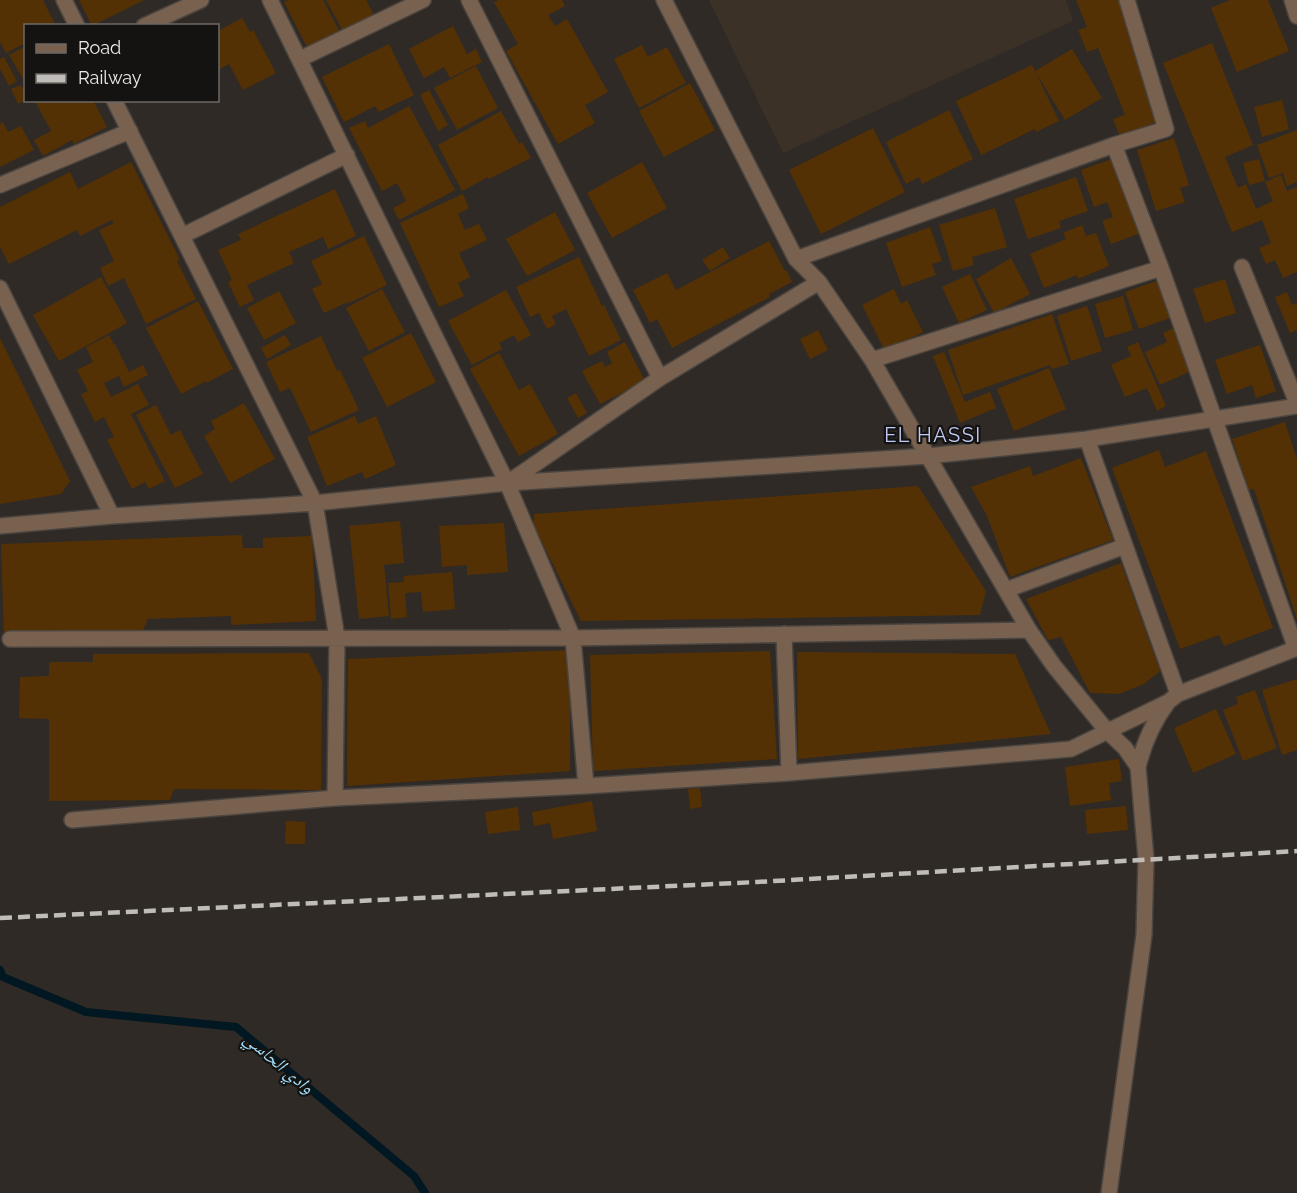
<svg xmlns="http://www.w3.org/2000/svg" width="1297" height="1193" font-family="Raleway,'Noto Naskh Arabic',sans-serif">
	<rect width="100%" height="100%" fill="#2f2a25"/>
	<path fill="#3b3127" d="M 709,0 L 1066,0 L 1073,21 L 783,153 Z"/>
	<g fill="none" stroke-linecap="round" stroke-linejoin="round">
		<path stroke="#011721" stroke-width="8" d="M 0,970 L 3,977 L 86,1012 L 236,1027 L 414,1176 L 425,1193"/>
	</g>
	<path fill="#543105" d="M 0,0 L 43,0 L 56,26 L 26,26 L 26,43 L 6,53 L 0,42 Z
		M 79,0 L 144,0 L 92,26 Z
		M 288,0 L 323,0 L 342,36 L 310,53 L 284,2 Z
		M 326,0 L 366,0 L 376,19 L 345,35 Z
		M 499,0 L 562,0 L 565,6 L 548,15 L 555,26 L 567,19 L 608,92 L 585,105 L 595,123 L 558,144 L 506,51 L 518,44 L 494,2 Z
		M 1076,0 L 1120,0 L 1159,121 L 1120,136 L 1113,119 L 1125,115 L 1098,48 L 1087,52 L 1078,30 L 1087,27 Z
		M 1230,0 L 1268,0 L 1289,51 L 1237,72 L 1211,8 Z
		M 242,18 L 250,32 L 253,30 L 276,73 L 243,90 L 229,64 L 218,70 L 218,31 Z
		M 453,26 L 467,54 L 476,49 L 482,62 L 450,78 L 444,67 L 424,78 L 409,49 Z
		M 1212,43 L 1253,145 L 1225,157 L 1238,188 L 1246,184 L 1256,209 L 1273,201 L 1265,182 L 1281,175 L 1287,191 L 1297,187 L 1297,272 L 1283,278 L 1275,260 L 1266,264 L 1259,248 L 1271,243 L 1262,220 L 1232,232 L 1163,63 Z
		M 389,44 L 414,95 L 379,112 L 375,106 L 344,122 L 322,77 Z
		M 642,45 L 648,57 L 667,47 L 686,83 L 639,108 L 614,59 Z
		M 26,46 L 26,84 L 9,55 Z
		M 1072,49 L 1102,98 L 1065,120 L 1036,73 L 1059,121 L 1036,132 L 1035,129 L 981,155 L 956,101 L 1032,65 L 1035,71 Z
		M 4,57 L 17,81 L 9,86 L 0,69 L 0,59 Z
		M 476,66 L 498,108 L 457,130 L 434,88 Z
		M 690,83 L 715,130 L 664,157 L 639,111 Z
		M 21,85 L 26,95 L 26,100 L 18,104 L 11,89 Z
		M 429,90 L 448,125 L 438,131 L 420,95 Z
		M 41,100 L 93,100 L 107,127 L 74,144 L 72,140 L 43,156 L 34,140 L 51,131 L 36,103 Z
		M 1282,100 L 1289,129 L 1262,137 L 1254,107 Z
		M 409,106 L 455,190 L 399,220 L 393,208 L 406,201 L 397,183 L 382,191 L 349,128 L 365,121 L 368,128 Z
		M 949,110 L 973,159 L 922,184 L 919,177 L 906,184 L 886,142 Z
		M 501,111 L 519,144 L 522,142 L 531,158 L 489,179 L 488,177 L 462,191 L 438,145 Z
		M 3,122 L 8,132 L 21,126 L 34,150 L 0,167 L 0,124 Z
		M 873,128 L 905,192 L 821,234 L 789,170 Z
		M 1297,130 L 1297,182 L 1287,186 L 1283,174 L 1286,172 L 1269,178 L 1257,145 Z
		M 1174,138 L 1189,185 L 1180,188 L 1185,202 L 1156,211 L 1137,150 Z
		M 1115,158 L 1141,233 L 1111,244 L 1102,221 L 1113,217 L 1107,202 L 1094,207 L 1081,170 Z
		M 1259,159 L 1265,181 L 1249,185 L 1243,163 Z
		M 131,162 L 180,260 L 177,261 L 196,299 L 146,324 L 124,278 L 108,286 L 100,268 L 114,261 L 99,230 L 114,223 L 112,220 L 80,236 L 77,230 L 9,264 L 0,247 L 0,207 L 70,172 L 78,189 Z
		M 642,162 L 667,208 L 612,238 L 587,193 Z
		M 1076,177 L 1088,211 L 1059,221 L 1061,228 L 1028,239 L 1014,199 Z
		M 335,189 L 356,236 L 328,249 L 323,237 L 289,252 L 294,263 L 247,285 L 254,300 L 240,307 L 228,282 L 232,280 L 218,250 L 241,240 L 238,234 Z
		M 463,194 L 469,208 L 458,214 L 465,230 L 479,224 L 487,240 L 459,253 L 470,277 L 458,283 L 464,296 L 439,307 L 400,223 Z
		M 995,208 L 1007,247 L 972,257 L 974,265 L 953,271 L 939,225 Z
		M 555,212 L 575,250 L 527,276 L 506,239 Z
		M 1082,225 L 1086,236 L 1096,233 L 1109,266 L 1078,279 L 1077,275 L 1044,288 L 1030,254 L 1066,239 L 1063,233 Z
		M 930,227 L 942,261 L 932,264 L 936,275 L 902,287 L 886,243 Z
		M 364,236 L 387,285 L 349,303 L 348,302 L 324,313 L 312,289 L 322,284 L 311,261 Z
		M 769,241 L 785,271 L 787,271 L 792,282 L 769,294 L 770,297 L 672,348 L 657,319 L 650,323 L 633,290 L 667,273 L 676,290 Z
		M 723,247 L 730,258 L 710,271 L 702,260 Z
		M 579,257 L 602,306 L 604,305 L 621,340 L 589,356 L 566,309 L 552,316 L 556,324 L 547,329 L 539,313 L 530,317 L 516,287 Z
		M 1011,258 L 1030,294 L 994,313 L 976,279 Z
		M 970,274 L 987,310 L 959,323 L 942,287 Z
		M 101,277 L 127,323 L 59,361 L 33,315 Z
		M 1162,279 L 1175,316 L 1139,329 L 1125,292 Z
		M 1225,279 L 1236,313 L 1205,323 L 1193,289 Z
		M 382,289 L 405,332 L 369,351 L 346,308 Z
		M 894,289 L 901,304 L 907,300 L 923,332 L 885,351 L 862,305 Z
		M 506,290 L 531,335 L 518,342 L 514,335 L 499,343 L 502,349 L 472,365 L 448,321 Z
		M 279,291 L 296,323 L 264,340 L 247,308 Z
		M 1287,292 L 1292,305 L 1297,303 L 1297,330 L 1290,333 L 1275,297 Z
		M 1123,296 L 1133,330 L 1105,338 L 1095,304 Z
		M 198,301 L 233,369 L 206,383 L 206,381 L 181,394 L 146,328 Z
		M 1087,306 L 1102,351 L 1071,361 L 1057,316 Z
		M 1052,314 L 1069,364 L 1052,369 L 1050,365 L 963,395 L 948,350 Z
		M 1174,328 L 1193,370 L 1160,385 L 1145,352 L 1167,342 L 1163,333 Z
		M 818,330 L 828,350 L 810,359 L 800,339 Z
		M 411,333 L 436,382 L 387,407 L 362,358 Z
		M 109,335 L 114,345 L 115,344 L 129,372 L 143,365 L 148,375 L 124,387 L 119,376 L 104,383 L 111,397 L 138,384 L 149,405 L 131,414 L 165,481 L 149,489 L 145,482 L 132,489 L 107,440 L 114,437 L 104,417 L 95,422 L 81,394 L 88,391 L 77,370 L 93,362 L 86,347 Z
		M 285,335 L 291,345 L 267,359 L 261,348 Z
		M 321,336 L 337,371 L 340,370 L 359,410 L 311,432 L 290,388 L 280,392 L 266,362 Z
		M 0,338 L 70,481 L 61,494 L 0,504 Z
		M 625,342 L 645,381 L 600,404 L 582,371 L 602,361 L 605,367 L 612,363 L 607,352 Z
		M 1138,342 L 1166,406 L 1157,411 L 1147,388 L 1125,397 L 1111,365 L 1131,356 L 1127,347 Z
		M 1260,345 L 1276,391 L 1256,398 L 1252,385 L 1227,394 L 1215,360 Z
		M 944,352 L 965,402 L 990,392 L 996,408 L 960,423 L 933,356 Z
		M 499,353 L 519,390 L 530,384 L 558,434 L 519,456 L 470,369 Z
		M 1049,368 L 1066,409 L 1014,431 L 997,389 Z
		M 576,393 L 587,413 L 578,418 L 567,398 Z
		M 244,403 L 275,459 L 230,483 L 204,436 L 215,429 L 211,421 Z
		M 156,405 L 171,435 L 180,430 L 203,474 L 175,488 L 136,415 Z
		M 355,416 L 358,424 L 376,416 L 396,465 L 365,479 L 362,472 L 327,486 L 307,437 Z
		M 1285,422 L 1297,459 L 1297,619 L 1254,489 L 1249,490 L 1232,439 Z
		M 1159,450 L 1165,467 L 1206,451 L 1273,628 L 1224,646 L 1219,635 L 1180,649 L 1112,468 Z
		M 1081,458 L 1113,540 L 1010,577 L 987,516 L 971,487 L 1030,466 L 1033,476 Z
		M 918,486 L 986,591 L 980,615 L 581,621 L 534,526 L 534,514 Z
		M 400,521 L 404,563 L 384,565 L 389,616 L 359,619 L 349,526 Z
		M 504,523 L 508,572 L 467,575 L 467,565 L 442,567 L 439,526 Z
		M 242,535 L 243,548 L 263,548 L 263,538 L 312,536 L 316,621 L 231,625 L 231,616 L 148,619 L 142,632 L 4,637 L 1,544 Z
		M 1121,563 L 1160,671 L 1144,684 L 1119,694 L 1090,693 L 1061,637 L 1048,640 L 1026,599 Z
		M 452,572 L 455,609 L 423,612 L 421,592 L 405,593 L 407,617 L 391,619 L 388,583 L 404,582 L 404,576 Z
		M 570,650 L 570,771 L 347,786 L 348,659 Z
		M 770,651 L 777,759 L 593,771 L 590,655 Z
		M 797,652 L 1015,654 L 1051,734 L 798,759 Z
		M 309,653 L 322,679 L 321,790 L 174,789 L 170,800 L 49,801 L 49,719 L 19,718 L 20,677 L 49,676 L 49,662 L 93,662 L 93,654 Z
		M 1297,679 L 1297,750 L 1282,755 L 1262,690 Z
		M 1255,690 L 1277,748 L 1243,761 L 1223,710 L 1238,704 L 1236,697 Z
		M 1216,709 L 1236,754 L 1193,773 L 1174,728 Z
		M 1119,759 L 1122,781 L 1109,783 L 1111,800 L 1070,806 L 1065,767 Z
		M 700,788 L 702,807 L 690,809 L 688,789 Z
		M 592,801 L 597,831 L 553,839 L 550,823 L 534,826 L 532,812 Z
		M 1126,806 L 1128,830 L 1087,834 L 1085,810 Z
		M 518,807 L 520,830 L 488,834 L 485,812 Z
		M 286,821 L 305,822 L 305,844 L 285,844 Z"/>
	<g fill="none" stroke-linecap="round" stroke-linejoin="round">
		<defs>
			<path id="minor" d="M 64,0 L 77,26
				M 270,0 L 507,483 L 573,638 L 586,786
				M 469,0 L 660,378
				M 664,0 L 796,259 L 819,282 L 872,360 L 1029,630 L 1054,666 L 1107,731 L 1125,748 L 1138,767 L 1146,859 L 1144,935 L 1109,1193
				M 1292,0 L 1297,16
				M 144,26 L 201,0
				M 300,59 L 423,0
				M 114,100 L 315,503 L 337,638 L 335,798
				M 1114,145 L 1161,268 L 1296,649
				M 0,185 L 130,131
				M 182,236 L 347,155
				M 796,259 L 1114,145 L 1166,129 L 1127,0
				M 1242,267 L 1297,403
				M 0,288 L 112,516
				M 872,360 L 1161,268
				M 1087,439 L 1178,694
				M 509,482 L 660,378 L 819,282
				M 0,526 L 112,516 L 315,503 L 507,483 L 928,456 L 1087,439 L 1297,406
				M 1006,590 L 1125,546
				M 784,634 L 789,773
				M 10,639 L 573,638 L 1029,630
				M 1138,767 C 1144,742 1153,722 1168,702
				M 72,820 L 335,798 L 586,786 L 789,773 L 1071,749 L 1168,702 L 1178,694 L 1297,648"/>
		</defs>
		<use href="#minor" stroke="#4a4540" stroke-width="18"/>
		<use href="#minor" stroke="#79614f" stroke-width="15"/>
		<path stroke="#c0bcb7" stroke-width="4.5" stroke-dasharray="12 6" stroke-linecap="butt" d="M 0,918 L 757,882 L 1297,851"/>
	</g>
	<g text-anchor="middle" stroke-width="4.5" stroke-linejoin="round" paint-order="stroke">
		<g font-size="18" font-style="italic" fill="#a0ddf9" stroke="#151311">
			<text transform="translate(279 1063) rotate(40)" y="6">وادي الحاسي</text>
		</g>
		<g font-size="20" letter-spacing="1.5" fill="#c1caf5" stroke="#151311">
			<text x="933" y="442">EL HASSI</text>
		</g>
	</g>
	<rect x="24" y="24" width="195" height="78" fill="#151311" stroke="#6c6966" stroke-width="1.5"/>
	<rect x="36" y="44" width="30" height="9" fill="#79614f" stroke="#6c6966" stroke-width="1.5"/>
	<text x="78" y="54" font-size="18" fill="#eeeae6">Road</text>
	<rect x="36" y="74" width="30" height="9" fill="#c0bcb7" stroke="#6c6966" stroke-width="1.5"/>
	<text x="78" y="84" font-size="18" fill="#eeeae6">Railway</text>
</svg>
